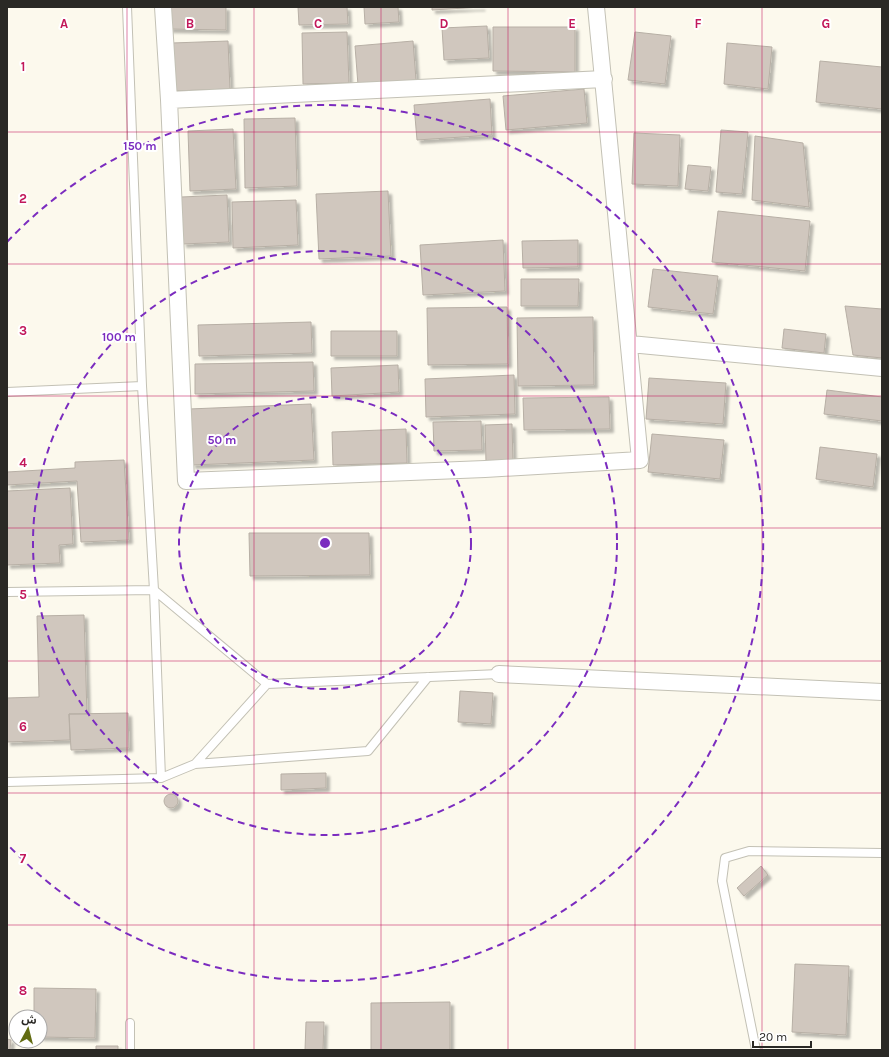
<svg xmlns="http://www.w3.org/2000/svg" width="889" height="1057" font-family="Karla,'Noto Sans Arabic',sans-serif">
	<defs>
		<filter id="shadow"><feDropShadow dx="3.5" dy="3.5" stdDeviation="1" flood-color="#0004"/></filter>
	</defs>
	<rect width="100%" height="100%" fill="#fcf9ed"/>
	<path fill="#d0c7be" stroke="#b7afa5" filter="url(#shadow)" d="M 169,7 L 226,7 L 226,30 L 169,29 Z
		M 298,7 L 347,7 L 348,24 L 299,25 Z
		M 364,7 L 398,7 L 399,22 L 365,24 Z
		M 432,7 L 482,7 L 432,10 Z
		M 487,26 L 489,58 L 444,60 L 442,28 Z
		M 493,27 L 575,27 L 575,72 L 493,71 Z
		M 347,32 L 349,83 L 303,84 L 302,33 Z
		M 635,32 L 671,36 L 665,84 L 628,80 Z
		M 228,41 L 230,89 L 173,91 L 172,43 Z
		M 413,41 L 416,80 L 358,85 L 355,46 Z
		M 727,43 L 772,47 L 768,89 L 724,84 Z
		M 820,61 L 882,67 L 882,109 L 816,102 Z
		M 584,89 L 587,123 L 506,130 L 503,96 Z
		M 490,99 L 492,135 L 417,140 L 414,105 Z
		M 295,118 L 297,186 L 245,188 L 244,119 Z
		M 233,129 L 236,189 L 190,191 L 188,131 Z
		M 721,130 L 748,132 L 742,194 L 716,192 Z
		M 634,133 L 680,135 L 678,186 L 632,184 Z
		M 755,136 L 803,143 L 809,207 L 752,200 Z
		M 688,165 L 711,167 L 708,191 L 685,189 Z
		M 388,191 L 391,256 L 319,259 L 316,194 Z
		M 227,195 L 229,242 L 183,244 L 181,197 Z
		M 296,200 L 298,245 L 233,248 L 232,202 Z
		M 718,211 L 810,221 L 805,271 L 712,262 Z
		M 503,240 L 505,291 L 423,295 L 420,245 Z
		M 578,240 L 578,267 L 523,268 L 522,241 Z
		M 653,269 L 718,276 L 713,314 L 648,307 Z
		M 521,279 L 579,279 L 578,306 L 521,306 Z
		M 845,306 L 882,309 L 882,358 L 853,355 Z
		M 507,307 L 508,364 L 428,365 L 427,308 Z
		M 593,317 L 594,385 L 518,386 L 517,318 Z
		M 311,322 L 312,353 L 199,356 L 198,325 Z
		M 784,329 L 826,334 L 824,353 L 782,348 Z
		M 331,331 L 397,331 L 397,356 L 331,356 Z
		M 313,362 L 314,391 L 195,394 L 195,364 Z
		M 398,365 L 399,392 L 332,396 L 331,368 Z
		M 514,375 L 515,414 L 426,417 L 425,379 Z
		M 649,378 L 726,383 L 723,424 L 646,419 Z
		M 827,390 L 882,397 L 882,421 L 824,414 Z
		M 609,397 L 610,429 L 524,430 L 523,398 Z
		M 311,404 L 314,460 L 192,465 L 189,409 Z
		M 481,421 L 482,450 L 434,451 L 433,422 Z
		M 512,424 L 513,461 L 486,462 L 485,425 Z
		M 406,429 L 407,463 L 333,465 L 332,432 Z
		M 652,434 L 724,440 L 720,479 L 648,472 Z
		M 820,447 L 877,454 L 873,487 L 816,479 Z
		M 124,460 L 129,540 L 81,542 L 77,481 L 7,485 L 7,472 L 75,468 L 75,462 Z
		M 70,488 L 73,544 L 59,545 L 60,563 L 7,565 L 7,491 Z
		M 249,533 L 369,533 L 370,575 L 250,576 Z
		M 84,615 L 87,714 L 69,714 L 70,740 L 7,742 L 7,698 L 39,697 L 37,616 Z
		M 460,691 L 493,693 L 491,724 L 458,722 Z
		M 128,713 L 129,748 L 71,750 L 69,714 Z
		M 326,773 L 326,788 L 281,790 L 281,774 Z
		M164 801a7 7 0 1 1 14 0a7 7 0 1 1-14 0Z
		M 761,866 L 768,875 L 744,896 L 737,888 Z
		M 795,964 L 849,966 L 846,1035 L 792,1032 Z
		M 34,988 L 96,989 L 95,1038 L 40,1037 L 40,1017 L 34,1017 Z
		M 450,1002 L 450,1050 L 371,1050 L 371,1003 Z
		M 306,1022 L 324,1022 L 323,1050 L 305,1050 Z
		M 7,1039 L 11,1040 L 10,1050 L 7,1050 Z
		M 96,1046 L 118,1046 L 118,1050 L 96,1050 Z"/>
	<g fill="none" stroke-linecap="round" stroke-linejoin="round">
		<defs>
			<path id="lane" d="M 127,7 L 142,386 L 154,590 L 161,778
				M 7,392 L 142,386
				M 7,592 L 154,590 L 267,684 L 499,674
				M 195,764 L 368,751 L 428,677
				M 7,782 L 161,778 L 195,764 L 267,684
				M 130,1050 L 130,1023
				M 756,1050 L 722,881 L 725,858 L 749,851 L 882,853"/>
			<path id="street" d="M 163,7 L 169,100 L 186,481 L 485,469 L 640,460 L 596,7
				M 169,100 L 604,79
				M 630,344 L 882,368
				M 499,674 L 882,692"/>
		</defs>
		<use href="#lane" stroke="#c3c1b5" stroke-width="10"/>
		<use href="#street" stroke="#c3c1b5" stroke-width="18"/>
		<use href="#lane" stroke="#fff" stroke-width="8"/>
		<use href="#street" stroke="#fff" stroke-width="16"/>
	</g>
	<path fill="none" stroke="#c2185b" stroke-width="1" stroke-opacity="0.55" d="M 127,7 L 127,1050M 254,7 L 254,1050M 381,7 L 381,1050M 508,7 L 508,1050M 635,7 L 635,1050M 762,7 L 762,1050M 7,132 L 882,132M 7,264 L 882,264M 7,396 L 882,396M 7,528 L 882,528M 7,661 L 882,661M 7,793 L 882,793M 7,925 L 882,925"/>
	<g fill="none" stroke="#7b2cbf" stroke-width="2" stroke-dasharray="7 5">
		<circle cx="325" cy="543" r="146"/>
		<circle cx="325" cy="543" r="292"/>
		<path d="M7 242A438 438 0 1 1 7 844"/>
	</g>
	<g font-size="13" text-anchor="middle" font-weight="bold" fill="#c2185b" stroke="#fff" stroke-width="4" stroke-linejoin="round" paint-order="stroke">
		<text x="64" y="28">A</text>
		<text x="190" y="28">B</text>
		<text x="318" y="28">C</text>
		<text x="444" y="28">D</text>
		<text x="572" y="28">E</text>
		<text x="698" y="28">F</text>
		<text x="826" y="28">G</text>
		<text x="23" y="71">1</text>
		<text x="23" y="203">2</text>
		<text x="23" y="335">3</text>
		<text x="23" y="467">4</text>
		<text x="23" y="599">5</text>
		<text x="23" y="731">6</text>
		<text x="23" y="863">7</text>
		<text x="23" y="995">8</text>
	</g>
	<circle cx="325" cy="543" r="6" fill="#7b2cbf" stroke="#fff" stroke-width="2"/>
	<g font-size="12" text-anchor="middle" font-weight="bold" fill="#7b2cbf" stroke="#fff" stroke-width="4" stroke-linejoin="round" paint-order="stroke">
		<text x="140" y="150">150 m</text>
		<text x="119" y="341">100 m</text>
		<text x="222" y="444">50 m</text>
	</g>
	<rect width="889" height="1057" fill="none" stroke="#2a2925" stroke-width="16"/>
	<g transform="translate(28 1029) rotate(7)"><circle r="19" fill="#ffffff" stroke="#aaa9a8"/>
	<path d="M0-3L7 15L0 10L-7 15Z" fill="#626c12"/>
	<text y="-6" font-size="11" font-weight="bold" text-anchor="middle" fill="#2a2925">ش</text>
	</g>
	<path d="M753 1041v6h58v-6" fill="none" stroke="#2a2925" stroke-width="2"/>
	<text x="759" y="1041" font-size="12" fill="#2a2925" stroke="#ffffff" stroke-width="3" paint-order="stroke">20 m</text>
</svg>
